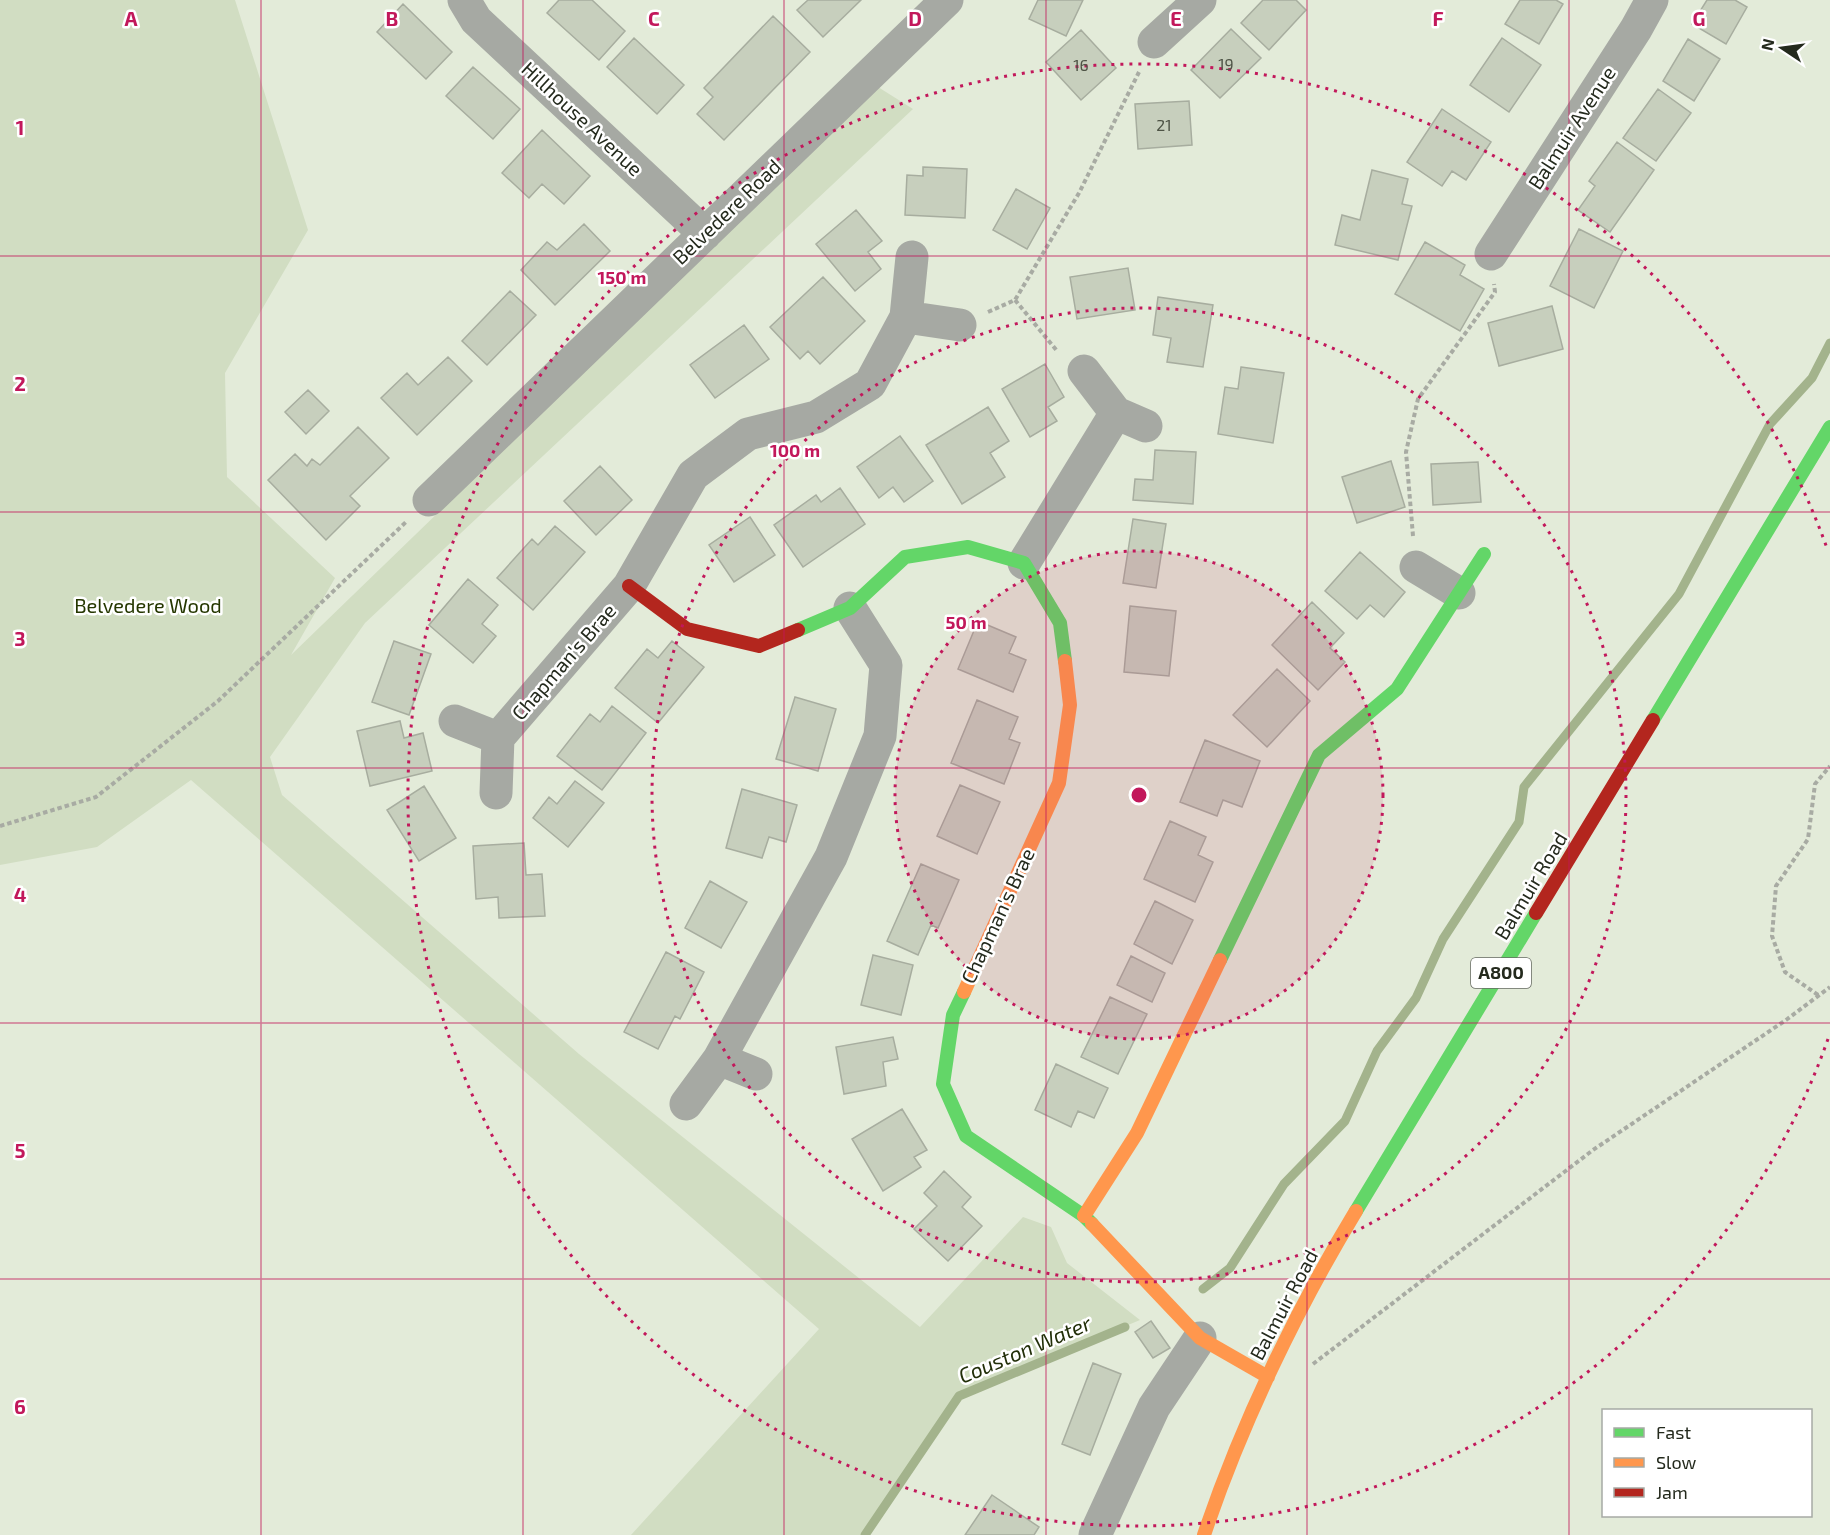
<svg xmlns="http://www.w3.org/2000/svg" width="1830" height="1535" font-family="'Exo 2',sans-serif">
	<rect width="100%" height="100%" fill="#e3ebd9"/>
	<path fill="#d1ddc2" d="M 0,0 L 235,0 L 308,230 L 225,373 L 227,477 L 335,578 L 291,655 L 878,87 L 913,109 L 365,623 L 270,757 L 282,795 L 579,1054 L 920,1327 L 1023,1217 L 1051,1227 L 1067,1263 L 1140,1320 L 959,1396 L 865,1535 L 631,1535 L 819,1329 L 191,780 L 97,847 L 0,865 Z"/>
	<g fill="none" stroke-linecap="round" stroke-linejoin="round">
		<path stroke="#a3b38c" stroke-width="9" d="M 1203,1289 L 1230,1268 L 1284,1184 L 1345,1121 L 1377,1051 L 1416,998 L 1443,939 L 1519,822 L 1524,787 L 1679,594 L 1770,424 L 1812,378 L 1830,343
			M 865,1535 L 959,1396 L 1125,1327"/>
	</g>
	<path fill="#c7cfbd" stroke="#a7ad9f" stroke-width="1.5" d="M 559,0 L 592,0 L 625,31 L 599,60 L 547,13 Z
		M 808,0 L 861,0 L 823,37 L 797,10 Z
		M 1038,0 L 1083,0 L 1066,36 L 1029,19 Z
		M 1263,0 L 1296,0 L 1306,10 L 1269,50 L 1241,23 Z
		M 1520,0 L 1556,0 L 1563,4 L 1539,44 L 1505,24 Z
		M 1707,0 L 1735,0 L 1747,7 L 1726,44 L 1692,24 Z
		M 403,4 L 452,52 L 426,79 L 377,32 Z
		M 773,16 L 810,52 L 724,140 L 697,114 L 713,97 L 704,88 Z
		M 1231,29 L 1261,58 L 1220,98 L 1191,70 Z
		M 1081,30 L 1116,68 L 1081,100 L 1046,62 Z
		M 634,38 L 684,85 L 657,114 L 607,67 Z
		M 1502,38 L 1541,65 L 1509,112 L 1470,85 Z
		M 1688,39 L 1720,59 L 1694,101 L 1663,81 Z
		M 473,67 L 520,109 L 493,139 L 446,96 Z
		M 1658,89 L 1691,113 L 1656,161 L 1623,138 Z
		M 1189,101 L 1192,145 L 1138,149 L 1135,104 Z
		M 1442,109 L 1491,142 L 1466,180 L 1452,171 L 1442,186 L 1407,162 Z
		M 542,130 L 590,176 L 564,204 L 542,184 L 529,198 L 502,173 Z
		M 1617,142 L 1654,170 L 1610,232 L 1578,210 L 1595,186 L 1589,181 Z
		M 923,167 L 967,169 L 965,218 L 905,215 L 907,175 L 923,176 Z
		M 1372,170 L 1408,179 L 1402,204 L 1412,206 L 1398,260 L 1335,245 L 1342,215 L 1360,220 Z
		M 1016,189 L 1050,208 L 1027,249 L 993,230 Z
		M 856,210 L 882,241 L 868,252 L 881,269 L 855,291 L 816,244 Z
		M 584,224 L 610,251 L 555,305 L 521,270 L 547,242 L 557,250 Z
		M 1579,229 L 1623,251 L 1594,308 L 1550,286 Z
		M 1425,242 L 1465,265 L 1460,275 L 1484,289 L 1460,331 L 1395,294 Z
		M 1128,268 L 1135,310 L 1077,319 L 1070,277 Z
		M 823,277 L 865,321 L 820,364 L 808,351 L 800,359 L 770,327 Z
		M 510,291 L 536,315 L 487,365 L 462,341 Z
		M 1158,297 L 1213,305 L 1203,367 L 1167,362 L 1171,338 L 1153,335 Z
		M 1552,306 L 1563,349 L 1499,366 L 1488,323 Z
		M 744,325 L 769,359 L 715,398 L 690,365 Z
		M 448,357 L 472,381 L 417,435 L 381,398 L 407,373 L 418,385 Z
		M 1045,364 L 1064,397 L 1048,407 L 1057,421 L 1030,437 L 1002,389 Z
		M 1241,367 L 1284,373 L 1273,443 L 1218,434 L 1225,387 L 1238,389 Z
		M 308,390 L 329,411 L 306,434 L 285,412 Z
		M 988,407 L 1009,441 L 990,453 L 1005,477 L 962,504 L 926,445 Z
		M 358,427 L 389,458 L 350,496 L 360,506 L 326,540 L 268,480 L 295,454 L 307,466 L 312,459 L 320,465 Z
		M 900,436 L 933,481 L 904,502 L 893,487 L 879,498 L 857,467 Z
		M 1155,450 L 1196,452 L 1193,504 L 1133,500 L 1135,479 L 1153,480 Z
		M 1391,461 L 1405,507 L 1357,523 L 1342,477 Z
		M 1478,462 L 1481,502 L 1433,505 L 1431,464 Z
		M 600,466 L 632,500 L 596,535 L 564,501 Z
		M 840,488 L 865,524 L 803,567 L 774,525 L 816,495 L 821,502 Z
		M 750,517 L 775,555 L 734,582 L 709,545 Z
		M 1133,519 L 1166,524 L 1156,588 L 1123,583 Z
		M 555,526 L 585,552 L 533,610 L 497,578 L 532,539 L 538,545 Z
		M 1360,552 L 1405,592 L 1384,617 L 1370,605 L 1357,619 L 1325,591 Z
		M 468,579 L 498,605 L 482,624 L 496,636 L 473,663 L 429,625 Z
		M 1312,602 L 1344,633 L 1330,648 L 1345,662 L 1318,690 L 1272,645 Z
		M 1130,606 L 1176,611 L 1169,676 L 1124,672 Z
		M 978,621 L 1016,637 L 1009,653 L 1026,660 L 1013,692 L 958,669 Z
		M 394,641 L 431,654 L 409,715 L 372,702 Z
		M 672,641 L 704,667 L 658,723 L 615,688 L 647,649 L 658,658 Z
		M 1277,669 L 1310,701 L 1267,747 L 1233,715 Z
		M 795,697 L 836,709 L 818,771 L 776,759 Z
		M 977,700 L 1018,717 L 1009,739 L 1020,743 L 1004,784 L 951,763 Z
		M 612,706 L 646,733 L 602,790 L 557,756 L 590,714 L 600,722 Z
		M 400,721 L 404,738 L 423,733 L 432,771 L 370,786 L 357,731 Z
		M 1205,740 L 1260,761 L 1242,807 L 1223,800 L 1217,816 L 1180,802 Z
		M 575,781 L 604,803 L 568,847 L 533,818 L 549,797 L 557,804 Z
		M 960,785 L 1000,802 L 977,854 L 937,836 Z
		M 424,786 L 456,838 L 419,861 L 387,810 Z
		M 742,789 L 797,805 L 786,842 L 769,837 L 762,858 L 726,848 Z
		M 1170,821 L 1206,837 L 1198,855 L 1213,862 L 1195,902 L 1144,879 Z
		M 524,843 L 526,875 L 542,874 L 545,916 L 499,918 L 498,897 L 476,899 L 473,846 Z
		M 921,864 L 959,880 L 938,928 L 931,925 L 918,955 L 887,941 Z
		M 710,881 L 747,902 L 721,948 L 685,928 Z
		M 1155,901 L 1193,920 L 1172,964 L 1134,944 Z
		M 666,952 L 704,972 L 680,1019 L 675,1016 L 658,1049 L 624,1032 Z
		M 873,955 L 913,965 L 901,1015 L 861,1005 Z
		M 1131,956 L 1165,973 L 1152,1002 L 1117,985 Z
		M 1110,997 L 1147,1014 L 1118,1074 L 1081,1057 Z
		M 893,1037 L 898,1059 L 883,1062 L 886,1086 L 844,1094 L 836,1047 Z
		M 1056,1064 L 1108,1088 L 1094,1118 L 1078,1111 L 1071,1127 L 1035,1110 Z
		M 902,1109 L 927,1150 L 914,1157 L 921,1167 L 883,1191 L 852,1139 Z
		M 944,1171 L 971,1197 L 962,1207 L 982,1226 L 948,1261 L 914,1229 L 937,1206 L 924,1193 Z
		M 1151,1321 L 1170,1348 L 1153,1358 L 1135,1332 Z
		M 1093,1363 L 1121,1374 L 1090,1455 L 1062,1444 Z
		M 992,1495 L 1039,1527 L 1034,1535 L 965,1535 Z"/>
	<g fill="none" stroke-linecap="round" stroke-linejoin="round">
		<path stroke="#a8aba3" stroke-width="4" stroke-dasharray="4.5 3" stroke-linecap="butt" d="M 1015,300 L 1058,352
			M 988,312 L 1015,300 L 1079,193 L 1139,72
			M 1413,536 L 1406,452 L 1418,399 L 1495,292 L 1494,284
			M 0,826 L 96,797 L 218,701 L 406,522
			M 1818,995 L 1785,972 L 1772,936 L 1776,886 L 1808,839 L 1815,784 L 1830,766
			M 1313,1364 L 1593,1150 L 1786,1020 L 1830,987"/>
		<path stroke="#a6a9a3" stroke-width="33" d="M 464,0 L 476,20 L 705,234
			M 1154,42 L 1200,0
			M 1491,254 L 1636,29 L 1652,0
			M 906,317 L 960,325
			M 1084,371 L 1116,413 L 1146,426
			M 429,500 L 947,0
			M 1024,563 L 1116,413
			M 1416,567 L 1459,593
			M 455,721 L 498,738 L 496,793
			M 498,738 L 629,586 L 693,475 L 748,434 L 816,417 L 870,384 L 906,317 L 912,257
			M 719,1059 L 831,857 L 880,736 L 886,665 L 850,608
			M 686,1104 L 719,1059 L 756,1074
			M 1095,1535 L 1154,1407 L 1200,1338"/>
		<path stroke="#63d668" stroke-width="14" d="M 798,630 L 850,608 L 905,557 L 968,547 L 1024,563 L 1060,623 L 1065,661
			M 1653,720 L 1830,427
			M 1220,960 L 1319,755 L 1397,689 L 1484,554
			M 964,992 L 953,1015 L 943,1084 L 966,1136 L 1084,1216 L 1092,1224
			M 1356,1211 L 1536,913"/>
		<path stroke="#ff974d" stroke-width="14" d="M 964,992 L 1059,783 L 1070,705 L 1065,661
			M 1084,1216 L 1137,1133 L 1220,960
			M 1092,1224 L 1200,1338 L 1268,1377
			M 1204,1535 C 1241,1425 1296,1310 1356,1211"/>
		<path stroke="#b3261e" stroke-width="14" d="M 629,586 L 687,629 L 759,646 L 798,630
			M 1536,913 L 1653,720"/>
	</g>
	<path fill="none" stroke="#c2185b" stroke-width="1.5" stroke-opacity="0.55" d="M 261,0 L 261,1535M 523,0 L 523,1535M 784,0 L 784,1535M 1046,0 L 1046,1535M 1307,0 L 1307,1535M 1569,0 L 1569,1535M 0,256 L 1830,256M 0,512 L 1830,512M 0,768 L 1830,768M 0,1023 L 1830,1023M 0,1279 L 1830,1279"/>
	<circle cx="1139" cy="795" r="244" fill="#c2185b" fill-opacity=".12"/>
	<g fill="none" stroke="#c2185b" stroke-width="3" stroke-dasharray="3 6">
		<circle cx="1139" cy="795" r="244"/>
		<circle cx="1139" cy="795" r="487"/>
		<path d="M1828 1039A731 731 0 1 1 1828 551"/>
	</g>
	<g text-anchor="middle" stroke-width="5" stroke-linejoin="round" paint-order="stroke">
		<g font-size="16" fill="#4d5345">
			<text x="1226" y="70">19</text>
			<text x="1081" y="71">16</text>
			<text x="1164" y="131">21</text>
		</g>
		<rect fill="#fff" stroke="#666a61" stroke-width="1.5" x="1471" y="958" width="60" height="30" rx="4.5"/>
		<g font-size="18" font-weight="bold" fill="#242a1d">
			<text x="1501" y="979">A800</text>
		</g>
		<g font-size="20" fill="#242a1d" stroke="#fff">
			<text transform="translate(582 119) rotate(43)" y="7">Hillhouse Avenue</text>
			<text transform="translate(1572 128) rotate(-57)" y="7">Balmuir Avenue</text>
			<text transform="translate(727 212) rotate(-44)" y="7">Belvedere Road</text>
			<text transform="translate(564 662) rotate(-49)" y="7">Chapman's Brae</text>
			<text transform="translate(1531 886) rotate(-59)" y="7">Balmuir Road</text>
			<text transform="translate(998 916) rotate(-65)" y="7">Chapman's Brae</text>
			<text transform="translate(1284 1305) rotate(-62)" y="7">Balmuir Road</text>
		</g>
		<g font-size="20" fill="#253700" stroke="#fff">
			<text x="148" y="613">Belvedere Wood</text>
		</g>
		<g font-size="21" font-style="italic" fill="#222f09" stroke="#fff">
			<text transform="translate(1025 1350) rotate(-23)" y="7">Couston Water</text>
		</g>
	</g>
	<g font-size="20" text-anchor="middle" font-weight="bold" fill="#c2185b" stroke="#fff" stroke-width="5" stroke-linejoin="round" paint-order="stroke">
		<text x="131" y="26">A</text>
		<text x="392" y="26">B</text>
		<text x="654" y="26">C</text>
		<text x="915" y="26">D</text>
		<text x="1176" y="26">E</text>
		<text x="1438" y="26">F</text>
		<text x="1699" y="26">G</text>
		<text x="20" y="135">1</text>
		<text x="20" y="391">2</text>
		<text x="20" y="646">3</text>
		<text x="20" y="902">4</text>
		<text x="20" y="1158">5</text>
		<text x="20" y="1414">6</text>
	</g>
	<circle cx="1139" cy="795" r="9" fill="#c2185b" stroke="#fff" stroke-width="3"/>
	<g font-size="18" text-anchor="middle" font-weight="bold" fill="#c2185b" stroke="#fff" stroke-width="5" stroke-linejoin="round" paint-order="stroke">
		<text x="622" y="284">150 m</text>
		<text x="795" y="457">100 m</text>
		<text x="966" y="629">50 m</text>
	</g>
	<rect x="1602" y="1409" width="210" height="108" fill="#ffffff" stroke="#a7aaa5" stroke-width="1.5"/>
	<rect x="1614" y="1428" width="30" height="9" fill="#63d668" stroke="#a7aaa5" stroke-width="1.5"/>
	<text x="1656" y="1439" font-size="18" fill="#242a1d">Fast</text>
	<rect x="1614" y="1458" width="30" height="9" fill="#ff974d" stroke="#a7aaa5" stroke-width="1.5"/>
	<text x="1656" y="1469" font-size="18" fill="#242a1d">Slow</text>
	<rect x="1614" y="1488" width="30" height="9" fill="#b3261e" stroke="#a7aaa5" stroke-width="1.5"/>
	<text x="1656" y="1499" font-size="18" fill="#242a1d">Jam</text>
	<g transform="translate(1782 48) rotate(283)" stroke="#ffffff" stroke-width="4.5" paint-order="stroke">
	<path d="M0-4.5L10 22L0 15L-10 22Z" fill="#242a1d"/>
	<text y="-9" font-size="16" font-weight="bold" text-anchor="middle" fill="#242a1d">N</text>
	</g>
</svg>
